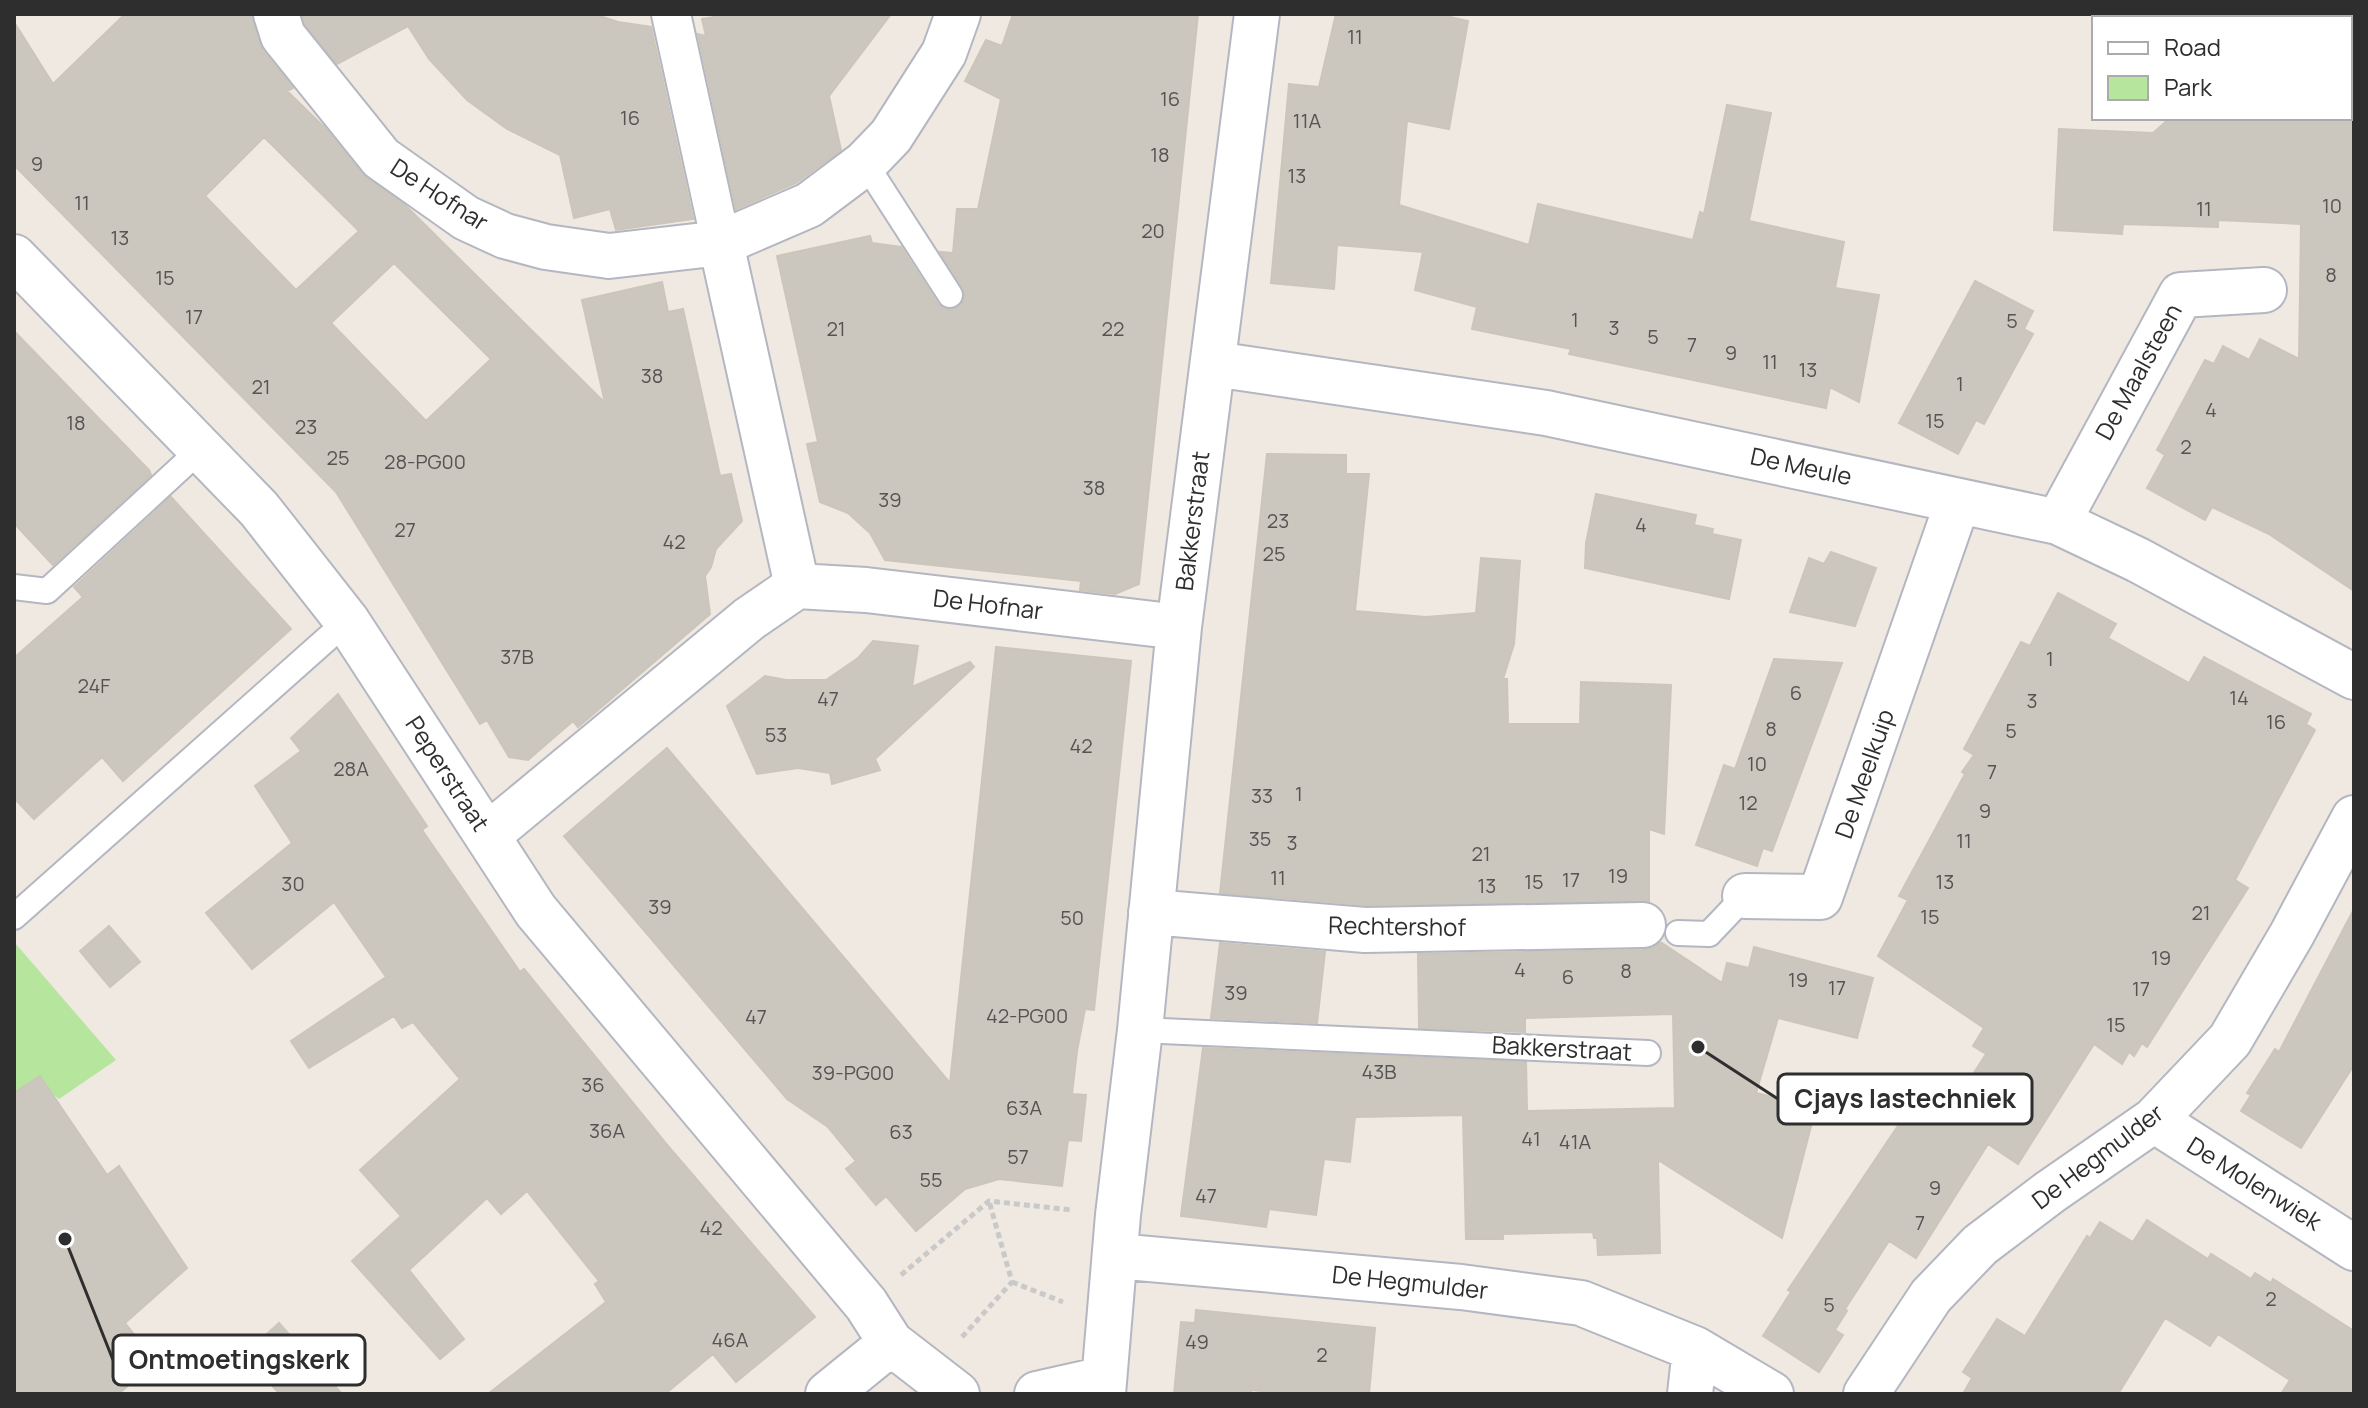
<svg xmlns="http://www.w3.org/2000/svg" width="2368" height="1408" font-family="Manrope,sans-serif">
	<rect width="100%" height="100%" fill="#efe9e1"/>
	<path fill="#b6e59e" d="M 15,943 L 116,1060 L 59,1099 L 49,1091 L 24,1106 L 14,1093 Z"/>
	<path fill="#cbc7bf" stroke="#cbc5ba" stroke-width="2" fill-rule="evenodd" d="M 125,14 L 252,14 L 263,51 L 293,88 L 287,91 L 324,127 L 362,174 L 405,205 L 605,403 L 582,300 L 662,282 L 668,312 L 683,309 L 720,476 L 731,474 L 742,521 L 716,549 L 711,567 L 705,576 L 710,614 L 578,727 L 573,721 L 528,760 L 509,757 L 487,720 L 480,724 L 336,492 L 14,165 L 14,22 L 53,84 ZM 264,137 L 359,231 L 296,290 L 205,196 ZM 394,263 L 491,359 L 426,421 L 331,323 Z
		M 302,14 L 594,14 L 618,22 L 651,27 L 693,219 L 616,230 L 610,209 L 574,218 L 560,155 L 507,129 L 467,100 L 429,59 L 408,26 L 337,64 L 305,24 Z
		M 731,14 L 891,14 L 829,96 L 841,150 L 796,183 L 736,209 L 698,34 L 706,36 L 702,19 Z
		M 1013,14 L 1198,14 L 1139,584 L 1115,594 L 1080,590 L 1081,581 L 885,560 L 870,533 L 848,513 L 820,502 L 807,444 L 818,442 L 777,256 L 870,236 L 872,243 L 901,247 L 938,304 L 950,310 L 959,307 L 965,295 L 963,288 L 940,252 L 953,253 L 957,209 L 978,209 L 1001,99 L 965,81 L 986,40 L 1002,46 Z
		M 1336,14 L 1437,14 L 1468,21 L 1449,129 L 1407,121 L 1399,205 L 1529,245 L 1538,204 L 1693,240 L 1700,212 L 1704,214 L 1727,105 L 1771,113 L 1749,221 L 1844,242 L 1835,288 L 1879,295 L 1859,402 L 1830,387 L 1826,408 L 1569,354 L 1571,349 L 1472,329 L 1477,307 L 1415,290 L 1423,252 L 1337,245 L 1334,289 L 1271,283 L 1289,84 L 1319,87 Z
		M 2170,118 L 2354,118 L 2354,591 L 2269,534 L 2212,507 L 2205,520 L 2147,488 L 2165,455 L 2157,450 L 2205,360 L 2214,364 L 2223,346 L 2249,360 L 2260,339 L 2299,359 L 2301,224 L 2218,220 L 2218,227 L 2123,224 L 2122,234 L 2054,230 L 2059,129 L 2153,133 Z
		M 1975,281 L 2033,311 L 2024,329 L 2033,334 L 1984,424 L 1976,420 L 1958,454 L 1899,423 Z
		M 14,331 L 149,470 L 151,475 L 53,565 L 14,523 Z
		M 1267,454 L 1346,455 L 1346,474 L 1369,474 L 1355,611 L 1426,617 L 1476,613 L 1481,558 L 1520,561 L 1514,644 L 1503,679 L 1507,679 L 1508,724 L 1580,724 L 1581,682 L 1671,685 L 1664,834 L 1649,829 L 1649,902 L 1366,905 L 1220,893 Z
		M 1596,494 L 1696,515 L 1694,525 L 1713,529 L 1712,534 L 1741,540 L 1729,599 L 1585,568 L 1586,543 Z
		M 171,497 L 291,629 L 123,781 L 102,757 L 34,819 L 14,798 L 14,658 L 83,597 L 74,587 Z
		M 1831,552 L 1876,568 L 1855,626 L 1790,612 L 1809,558 L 1824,564 Z
		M 2058,593 L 2116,624 L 2108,638 L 2189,683 L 2204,657 L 2311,714 L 2306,724 L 2315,730 L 2235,880 L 2248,888 L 2147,1047 L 2142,1043 L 2134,1056 L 2129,1052 L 2122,1064 L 2094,1044 L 2018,1164 L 1988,1144 L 1916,1258 L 1889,1241 L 1845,1309 L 1847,1311 L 1835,1330 L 1843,1335 L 1819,1372 L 1763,1336 L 1791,1292 L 1788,1290 L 1916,1099 L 1945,1118 L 1986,1054 L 1973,1046 L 1984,1028 L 1878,956 L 1908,900 L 1899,896 L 1965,774 L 1962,772 L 1974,755 L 1964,749 L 2021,642 L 2030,646 Z
		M 873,641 L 918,646 L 912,687 L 970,662 L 974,667 L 875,759 L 880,770 L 832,784 L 830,773 L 798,768 L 757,774 L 727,706 L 765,676 L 786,680 L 826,680 L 858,658 Z
		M 996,647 L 1131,661 L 1094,1010 L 1085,1009 L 1077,1051 L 1072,1094 L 1086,1095 L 1081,1141 L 1068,1140 L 1062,1186 L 999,1179 L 965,1189 L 916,1231 L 886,1196 L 876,1205 L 846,1169 L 856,1161 L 828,1127 L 787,1099 L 564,836 L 667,748 L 950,1083 Z
		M 1774,659 L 1842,663 L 1772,851 L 1763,848 L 1757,866 L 1696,845 L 1724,765 L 1735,769 Z
		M 338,694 L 427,826 L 422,830 L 520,972 L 524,969 L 668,1146 L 815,1317 L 736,1382 L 713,1354 L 665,1394 L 488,1394 L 606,1302 L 595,1284 L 599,1281 L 527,1191 L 501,1214 L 487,1198 L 409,1270 L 464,1339 L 440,1359 L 352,1261 L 401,1216 L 360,1170 L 460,1079 L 413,1022 L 402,1028 L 394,1016 L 309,1068 L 291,1041 L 386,977 L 334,902 L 252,969 L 206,913 L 292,843 L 255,786 L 301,751 L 291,738 Z
		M 2354,909 L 2354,1065 L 2301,1148 L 2241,1111 L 2251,1095 L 2247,1093 L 2275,1049 L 2279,1052 Z
		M 109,926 L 140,962 L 110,987 L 80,951 Z
		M 1220,943 L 1325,952 L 1317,1023 L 1211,1018 Z
		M 1660,943 L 1659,951 L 1662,943 L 1722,983 L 1727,963 L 1749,968 L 1754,947 L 1873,978 L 1857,1038 L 1778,1018 L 1756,1093 L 1816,1107 L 1782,1238 L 1658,1160 L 1660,1253 L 1598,1255 L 1597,1238 L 1594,1238 L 1593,1232 L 1503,1234 L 1503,1239 L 1466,1239 L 1463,1115 L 1355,1117 L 1350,1162 L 1324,1159 L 1316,1215 L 1269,1209 L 1266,1227 L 1181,1216 L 1203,1048 L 1526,1062 L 1527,1111 L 1675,1108 L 1673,1014 L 1525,1018 L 1525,1032 L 1419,1028 L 1418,954 L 1643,950 Z
		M 40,1076 L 107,1175 L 119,1166 L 187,1268 L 125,1323 L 137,1338 L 126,1346 L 145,1372 L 118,1394 L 14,1394 L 14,1093 Z
		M 2147,1220 L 2208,1259 L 2211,1254 L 2251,1279 L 2255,1273 L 2271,1283 L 2273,1279 L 2354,1331 L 2354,1394 L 2281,1394 L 2290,1380 L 2218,1334 L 2210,1346 L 2165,1318 L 2118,1394 L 1963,1394 L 1972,1378 L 1963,1372 L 1997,1319 L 2025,1336 L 2087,1236 L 2090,1238 L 2100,1222 L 2133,1242 Z
		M 1196,1310 L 1375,1328 L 1369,1394 L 1290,1394 L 1251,1390 L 1251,1394 L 1174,1394 L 1181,1322 L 1195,1323 Z
		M 279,1323 L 342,1394 L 280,1394 L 256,1369 L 259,1365 L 247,1352 Z"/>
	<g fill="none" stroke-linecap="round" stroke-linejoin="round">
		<defs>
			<path id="service" d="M 865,163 L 950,295
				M 14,587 L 47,591 L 201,449
				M 14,917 L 347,621
				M 1678,933 L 1709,934 L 1745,896
				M 1140,1030 L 1648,1053"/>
			<path id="pedestrian" d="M 671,14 L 721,243"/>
			<path id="minor" d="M 276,14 L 283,36 L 381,158 L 466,218 L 505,236 L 546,247 L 609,256 L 721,243 L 809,205 L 865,163 L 891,136 L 944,53 L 958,14
				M 721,243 L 797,586
				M 14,257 L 259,509 L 347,621 L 536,911 L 866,1304 L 891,1343 L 957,1394
				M 1214,364 L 1546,413 L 2058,522 L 2138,560 L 2354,677
				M 2058,522 L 2181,295 L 2264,290
				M 488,835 L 749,619 L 797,586 L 866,590 L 1179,627
				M 1745,896 L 1820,897 L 1958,501
				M 1151,912 L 1365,930 L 1643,925
				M 2154,1120 L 2354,1248
				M 1116,1256 L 1461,1287 L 1581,1303 L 1695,1349 L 1771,1394
				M 828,1394 L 891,1343
				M 1037,1394 L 1104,1379
				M 1103,1394 L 1118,1215 L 1140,1030 L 1179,627 L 1257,14
				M 1690,1394 L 1695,1349
				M 1866,1394 L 1931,1296 L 1980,1245 L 2050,1192 L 2154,1120 L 2230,1040 L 2292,934 L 2354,818"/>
		</defs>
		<use href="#service" stroke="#b4b7c1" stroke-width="28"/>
		<use href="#pedestrian" stroke="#b4b7c1" stroke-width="42"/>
		<use href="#minor" stroke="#b4b7c1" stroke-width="48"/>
		<path stroke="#c9c9c9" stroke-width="5" stroke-dasharray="6 4" stroke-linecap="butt" d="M 901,1275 L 989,1201 L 1072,1210
			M 1012,1282 L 1063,1302
			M 962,1337 L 1012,1282 L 989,1201"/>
		<use href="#service" stroke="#fff" stroke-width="24"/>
		<use href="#pedestrian" stroke="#fff" stroke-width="38"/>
		<use href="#minor" stroke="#fff" stroke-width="44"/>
	</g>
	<g text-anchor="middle" stroke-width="6" stroke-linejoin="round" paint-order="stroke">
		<g font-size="20" fill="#555452">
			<text x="1355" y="44">11</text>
			<text x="1170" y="106">16</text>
			<text x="630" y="125">16</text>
			<text x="1307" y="128">11A</text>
			<text x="1160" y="162">18</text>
			<text x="37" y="171">9</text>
			<text x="1297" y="183">13</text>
			<text x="82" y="210">11</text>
			<text x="2332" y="213">10</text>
			<text x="2204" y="216">11</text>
			<text x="1153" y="238">20</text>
			<text x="120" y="245">13</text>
			<text x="2331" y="282">8</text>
			<text x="165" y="285">15</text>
			<text x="194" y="324">17</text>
			<text x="1575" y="327">1</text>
			<text x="2012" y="328">5</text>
			<text x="1614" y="335">3</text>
			<text x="836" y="336">21</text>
			<text x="1113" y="336">22</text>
			<text x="1653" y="344">5</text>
			<text x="1692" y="352">7</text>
			<text x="1731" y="360">9</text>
			<text x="1770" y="369">11</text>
			<text x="1808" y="377">13</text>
			<text x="652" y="383">38</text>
			<text x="1960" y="391">1</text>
			<text x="261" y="394">21</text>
			<text x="2211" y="417">4</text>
			<text x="1935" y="428">15</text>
			<text x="76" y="430">18</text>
			<text x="306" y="434">23</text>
			<text x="2186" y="454">2</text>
			<text x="338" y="465">25</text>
			<text x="425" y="469">28-PG00</text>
			<text x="1094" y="495">38</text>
			<text x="890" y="507">39</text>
			<text x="1278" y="528">23</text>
			<text x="1641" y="532">4</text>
			<text x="405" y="537">27</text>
			<text x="674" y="549">42</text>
			<text x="1274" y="561">25</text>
			<text x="517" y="664">37B</text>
			<text x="2050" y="666">1</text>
			<text x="94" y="693">24F</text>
			<text x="1796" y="700">6</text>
			<text x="2239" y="705">14</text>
			<text x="828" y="706">47</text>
			<text x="2032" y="708">3</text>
			<text x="2276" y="729">16</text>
			<text x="1771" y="736">8</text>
			<text x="2011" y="738">5</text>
			<text x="776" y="742">53</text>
			<text x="1081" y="753">42</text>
			<text x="1757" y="771">10</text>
			<text x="351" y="776">28A</text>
			<text x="1992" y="779">7</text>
			<text x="1299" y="801">1</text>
			<text x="1262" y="803">33</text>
			<text x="1748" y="810">12</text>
			<text x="1985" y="818">9</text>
			<text x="1260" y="846">35</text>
			<text x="1964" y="848">11</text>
			<text x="1292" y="850">3</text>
			<text x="1481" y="861">21</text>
			<text x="1618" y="883">19</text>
			<text x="1278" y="885">11</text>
			<text x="1571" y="887">17</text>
			<text x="1534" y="889">15</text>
			<text x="1945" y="889">13</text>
			<text x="293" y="891">30</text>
			<text x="1487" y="893">13</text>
			<text x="660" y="914">39</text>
			<text x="2201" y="920">21</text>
			<text x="1930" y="924">15</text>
			<text x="1072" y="925">50</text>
			<text x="2161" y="965">19</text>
			<text x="1520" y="977">4</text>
			<text x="1626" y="978">8</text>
			<text x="1568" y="984">6</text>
			<text x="1798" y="987">19</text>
			<text x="1837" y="995">17</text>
			<text x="2141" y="996">17</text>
			<text x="1236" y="1000">39</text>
			<text x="1027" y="1023">42-PG00</text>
			<text x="756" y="1024">47</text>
			<text x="2116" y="1032">15</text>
			<text x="1379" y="1079">43B</text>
			<text x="853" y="1080">39-PG00</text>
			<text x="593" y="1092">36</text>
			<text x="1024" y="1115">63A</text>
			<text x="607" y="1138">36A</text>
			<text x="901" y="1139">63</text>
			<text x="1531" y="1146">41</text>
			<text x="1575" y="1149">41A</text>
			<text x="1018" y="1164">57</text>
			<text x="931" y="1187">55</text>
			<text x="1935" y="1195">9</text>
			<text x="1206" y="1203">47</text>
			<text x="1920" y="1230">7</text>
			<text x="711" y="1235">42</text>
			<text x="2271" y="1306">2</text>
			<text x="1829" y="1312">5</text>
			<text x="730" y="1347">46A</text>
			<text x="1197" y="1349">49</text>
			<text x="1322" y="1362">2</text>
		</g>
		<g font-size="24" fill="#2e2e2e" stroke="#fff">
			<text transform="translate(439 195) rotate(33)" y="8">De Hofnar</text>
			<text transform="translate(2139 372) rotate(-61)" y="8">De Maalsteen</text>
			<text transform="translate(1801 467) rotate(12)" y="8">De Meule</text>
			<text transform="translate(1193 521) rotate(-83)" y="8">Bakkerstraat</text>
			<text transform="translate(988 605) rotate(7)" y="8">De Hofnar</text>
			<text transform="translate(447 774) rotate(57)" y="8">Peperstraat</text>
			<text transform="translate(1865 774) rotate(-71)" y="8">De Meelkuip</text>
			<text transform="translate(1397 927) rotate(1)" y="8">Rechtershof</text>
			<text transform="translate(1562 1049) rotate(3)" y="8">Bakkerstraat</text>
			<text transform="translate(2098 1157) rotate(-37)" y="8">De Hegmulder</text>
			<text transform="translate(2254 1184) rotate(32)" y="8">De Molenwiek</text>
			<text transform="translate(1410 1283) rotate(6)" y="8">De Hegmulder</text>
		</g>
	</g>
	<path fill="none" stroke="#2e2e2e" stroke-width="3" d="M1698 1047L1778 1099M65 1239L113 1360"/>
	<g fill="#2e2e2e" stroke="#fff" stroke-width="3">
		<circle cx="1698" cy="1047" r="8"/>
		<circle cx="65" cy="1239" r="8"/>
	</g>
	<g fill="#fff" stroke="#2e2e2e" stroke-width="3">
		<rect x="1778" y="1074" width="254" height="50" rx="8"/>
		<rect x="113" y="1335" width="252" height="50" rx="8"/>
	</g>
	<g font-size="26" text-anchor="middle" font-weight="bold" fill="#2e2e2e">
		<text x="1905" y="1108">Cjays lastechniek</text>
		<text x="239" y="1369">Ontmoetingskerk</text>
	</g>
	<rect width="2368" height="1408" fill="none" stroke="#2e2e2e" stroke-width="32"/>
	<rect x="2092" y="16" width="260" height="104" fill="#ffffff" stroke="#ababab" stroke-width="2"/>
	<rect x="2108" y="42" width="40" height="12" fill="#ffffff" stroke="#ababab" stroke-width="2"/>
	<text x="2164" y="56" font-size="24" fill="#2e2e2e">Road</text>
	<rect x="2108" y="76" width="40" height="24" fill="#b6e59e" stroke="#ababab" stroke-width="2"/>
	<text x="2164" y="96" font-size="24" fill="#2e2e2e">Park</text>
</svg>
